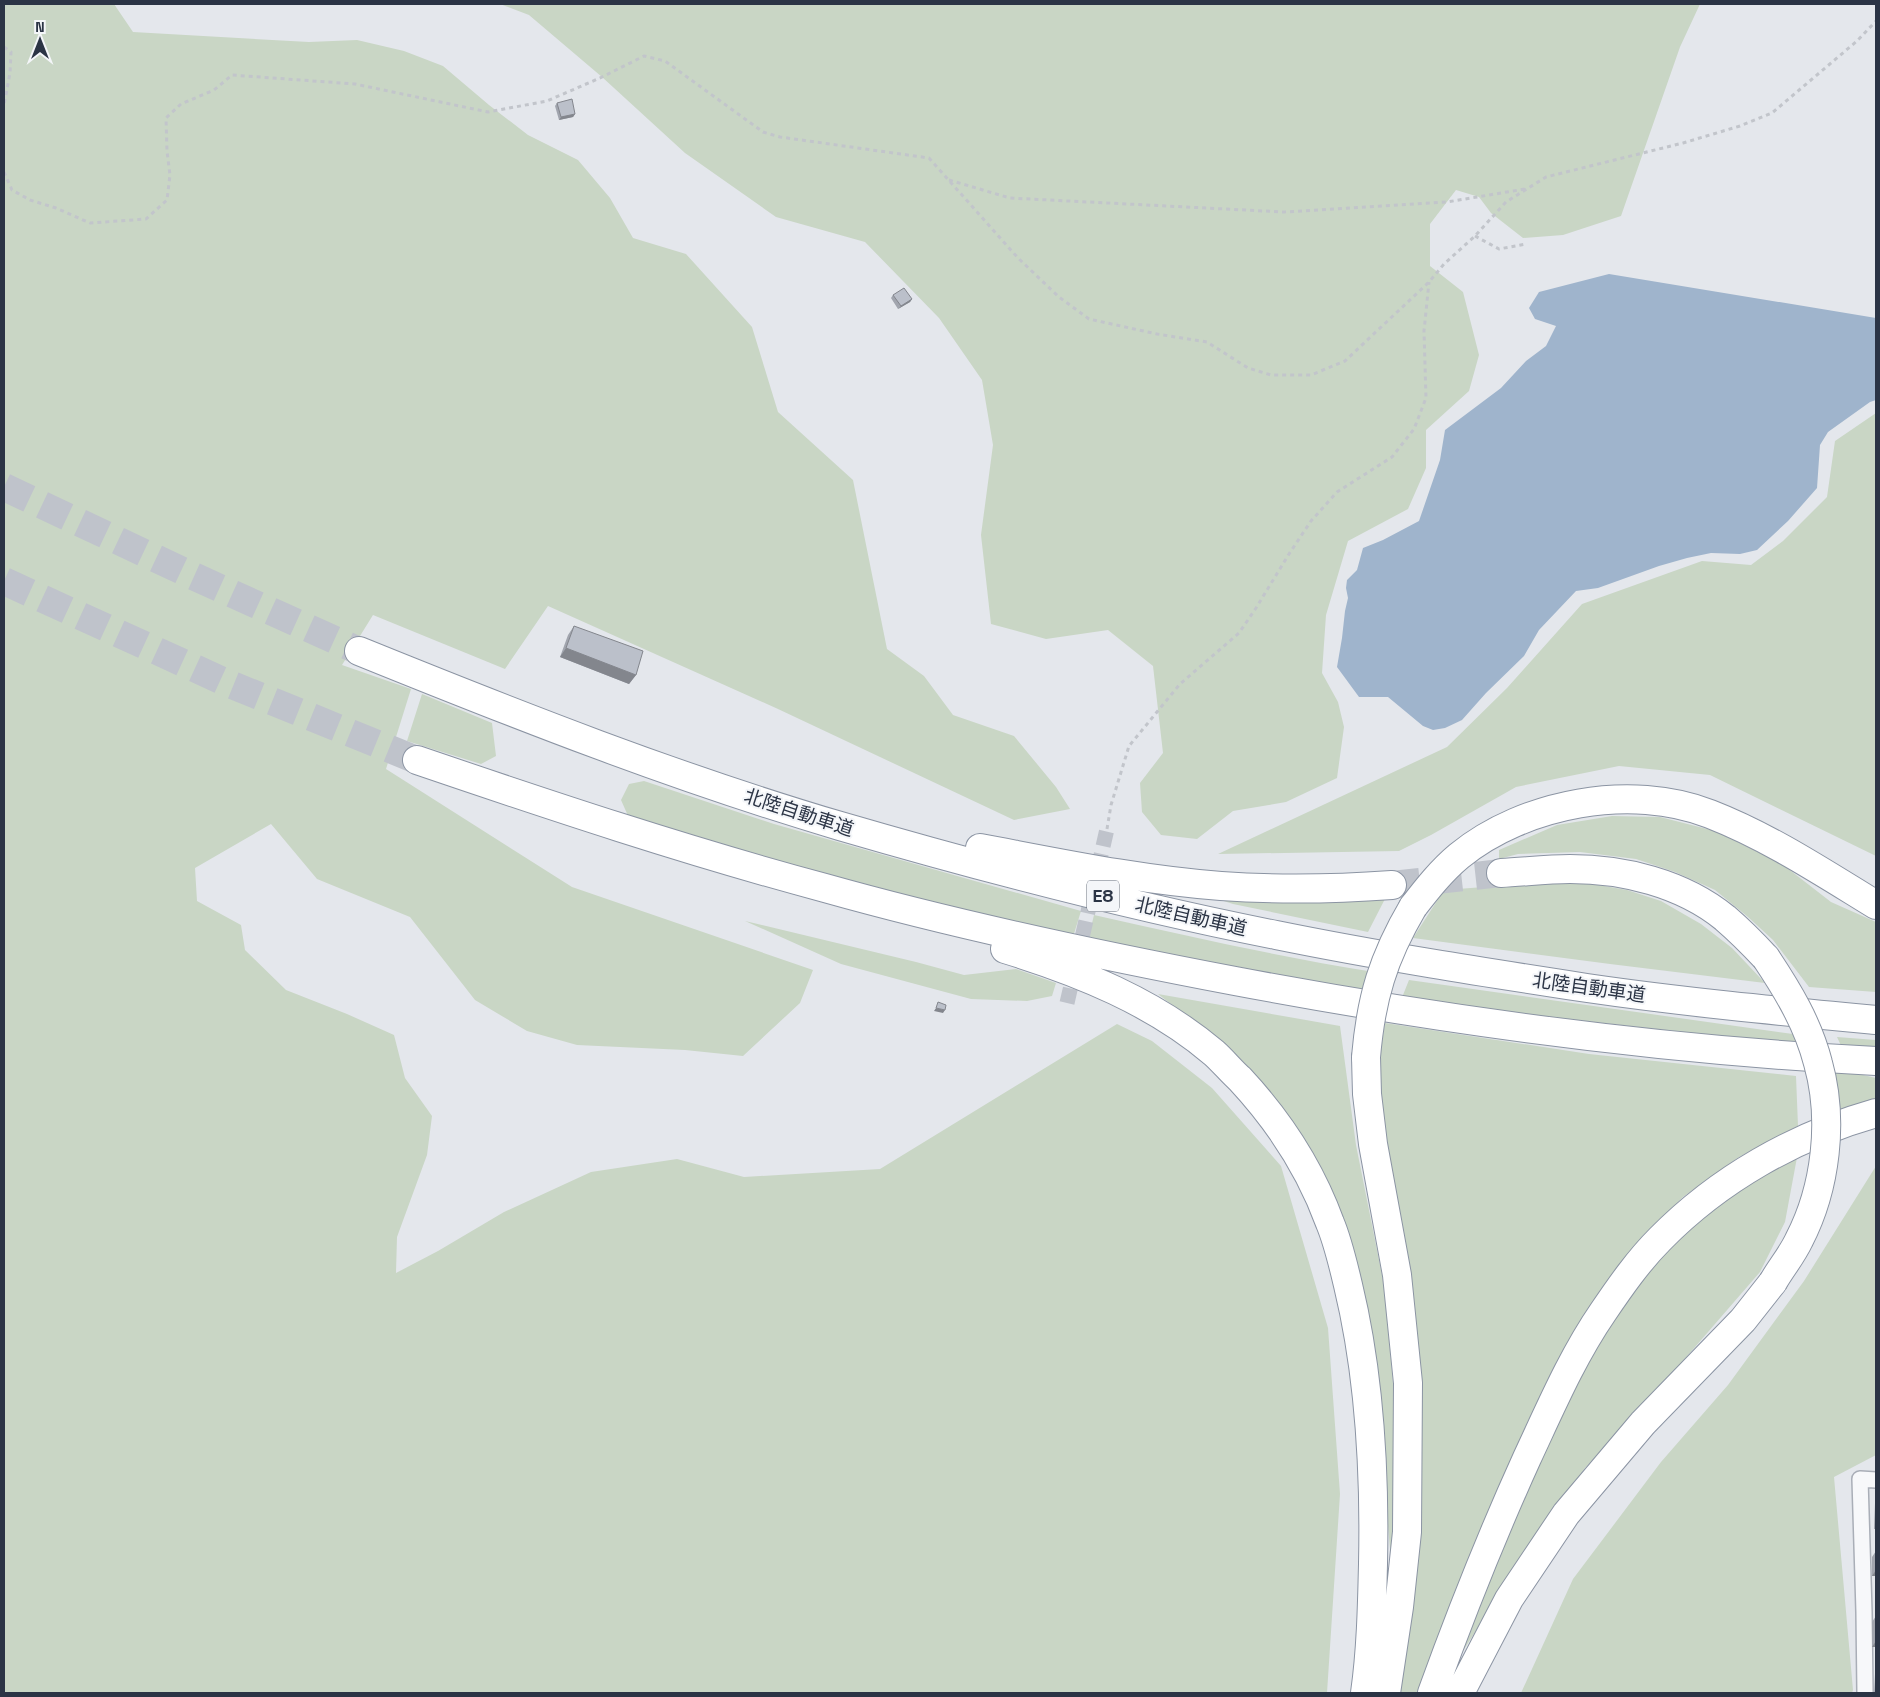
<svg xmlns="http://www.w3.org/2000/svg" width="1880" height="1697" font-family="'Space Grotesk','Noto Sans JP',sans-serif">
	<rect width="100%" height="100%" fill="#e4e7ec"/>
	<path fill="#c9d6c5" d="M 4,4 L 114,4 L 133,32 L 309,42 L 357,40 L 404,51 L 443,66 L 489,105 L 528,135 L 578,160 L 610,198 L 633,238 L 686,254 L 752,327 L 778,412 L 853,480 L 887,649 L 924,676 L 953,715 L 1014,736 L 1056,787 L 1070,809 L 1014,820 L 778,709 L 548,606 L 505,669 L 373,615 L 342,665 L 411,689 L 386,769 L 572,887 L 813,970 L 800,1003 L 743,1056 L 685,1050 L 577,1045 L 527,1031 L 475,1000 L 410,917 L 317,879 L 271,824 L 195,868 L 197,901 L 241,925 L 245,950 L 286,990 L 347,1014 L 394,1035 L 405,1078 L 432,1116 L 427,1155 L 397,1237 L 396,1273 L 438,1251 L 504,1212 L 591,1172 L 677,1159 L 744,1177 L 880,1169 L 1117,1024 L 1152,1041 L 1212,1088 L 1281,1166 L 1328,1328 L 1340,1494 L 1327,1693 L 4,1693 Z
		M 500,4 L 1700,4 L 1680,47 L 1621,216 L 1563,235 L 1523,238 L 1491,213 L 1479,197 L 1456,190 L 1430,224 L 1430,266 L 1463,292 L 1479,355 L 1469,391 L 1426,430 L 1426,468 L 1408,509 L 1348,541 L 1326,615 L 1322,673 L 1338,702 L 1344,727 L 1337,778 L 1286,802 L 1233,811 L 1197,839 L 1161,835 L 1142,812 L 1140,783 L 1163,753 L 1153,666 L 1108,630 L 1046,639 L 991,624 L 981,535 L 993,445 L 982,380 L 939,318 L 865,242 L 776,217 L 685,153 L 602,77 L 529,15 Z
		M 1876,413 L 1876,856 L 1710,775 L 1619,766 L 1516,787 L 1431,835 L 1399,851 L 1218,854 L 1447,747 L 1507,688 L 1582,604 L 1702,561 L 1751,565 L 1783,541 L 1827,497 L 1835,441 Z
		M 422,694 L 492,723 L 496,756 L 481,764 L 407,741 Z
		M 644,781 L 774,824 L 1081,911 L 1073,937 L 974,913 L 824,875 L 629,818 L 621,800 L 629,784 Z
		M 1612,816 L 1660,817 L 1715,831 L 1782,864 L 1831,902 L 1876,922 L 1876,992 L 1809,987 L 1773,940 L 1748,917 L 1715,890 L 1675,872 L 1636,859 L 1580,852 L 1518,854 L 1499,859 L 1499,850 L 1557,825 Z
		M 1587,883 L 1627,890 L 1661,901 L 1701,924 L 1732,948 L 1765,983 L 1610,964 L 1413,938 L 1444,890 L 1511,885 Z
		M 1205,895 L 1387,895 L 1368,932 L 1233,904 Z
		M 1094,915 C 1187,936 1280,957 1374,972 L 1368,996 L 1088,940 Z
		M 745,921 L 916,962 L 964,975 L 1016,969 L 1056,983 L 1052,996 L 1027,1001 L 971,999 L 841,964 Z
		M 1409,980 L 1793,1034 L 1797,1045 L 1401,1000 Z
		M 1158,994 L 1340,1026 L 1356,1145 L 1384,1285 L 1394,1394 L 1395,1495 L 1391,1560 L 1374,1371 L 1351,1249 L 1218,1041 Z
		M 1385,1023 L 1589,1054 L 1796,1076 L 1798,1126 L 1739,1157 L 1683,1197 L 1640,1241 L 1564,1351 L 1528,1421 L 1446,1616 L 1417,1693 L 1396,1693 L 1419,1493 L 1376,1082 Z
		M 1837,1037 L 1876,1040 L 1876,1053 L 1844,1052 Z
		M 1833,1068 L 1876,1078 L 1876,1102 L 1836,1115 Z
		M 1798,1152 L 1785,1222 L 1760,1272 L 1650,1399 L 1585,1468 L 1534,1540 L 1454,1665 L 1490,1573 L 1568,1395 L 1619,1309 L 1673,1243 L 1716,1203 Z
		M 1876,1166 L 1876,1455 L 1834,1477 L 1853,1690 L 1852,1693 L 1521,1693 L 1573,1579 L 1661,1462 L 1728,1385 L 1804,1281 Z"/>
	<path fill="#9fb4cc" d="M 1609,274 L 1876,318 L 1876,400 L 1870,402 L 1828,432 L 1820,445 L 1817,488 L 1788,521 L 1757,550 L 1740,554 L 1711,553 L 1687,558 L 1659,566 L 1598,588 L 1576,591 L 1539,630 L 1524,656 L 1486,693 L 1462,720 L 1445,728 L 1433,730 L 1423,726 L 1388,697 L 1359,697 L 1337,667 L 1342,638 L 1345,611 L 1348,598 L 1346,588 L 1347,580 L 1357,570 L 1363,548 L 1383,540 L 1419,521 L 1440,460 L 1445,430 L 1501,388 L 1526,361 L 1546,346 L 1556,326 L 1535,319 L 1529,308 L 1539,292 Z"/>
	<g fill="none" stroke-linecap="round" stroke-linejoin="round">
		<path stroke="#bfc3cb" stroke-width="15" stroke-dasharray="15 8" stroke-linecap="butt" d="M 1067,1003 L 1107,829"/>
		<path stroke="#bfc3cb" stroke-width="28" stroke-dasharray="28 14" stroke-linecap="butt" d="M 4,487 L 191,575 L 359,651
			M 4,581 L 227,683 L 417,760
			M 1392,885 L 1501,873"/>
		<defs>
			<path id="minor" d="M 1865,1693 L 1864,1612 L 1860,1479 L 1876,1480"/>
			<path id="motorway" d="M 359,651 C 517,715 677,778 840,826 C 984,868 1129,906 1276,935 C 1379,956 1483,972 1587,988 C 1683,1002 1780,1011 1876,1020
				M 417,760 C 552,806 687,851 825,888 C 960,926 1098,955 1235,981 C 1447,1021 1661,1050 1876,1061
				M 980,848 C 1060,863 1140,880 1221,886 C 1277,890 1336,889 1392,885
				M 1501,873 C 1523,872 1547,869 1570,869 C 1623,869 1682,883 1725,918 C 1739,930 1753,944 1766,958
				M 1413,907 C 1427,889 1441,871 1459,856 C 1524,803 1631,783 1710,814 C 1769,837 1822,872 1876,905
				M 1005,949 C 1080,972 1154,1002 1214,1053 C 1223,1061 1231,1071 1240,1079 C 1280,1122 1310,1168 1330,1223 C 1338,1242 1343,1264 1348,1285 C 1370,1376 1375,1471 1373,1564 C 1372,1607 1371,1651 1365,1693
				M 1366,1057 L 1367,1094 L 1373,1144 L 1397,1275 L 1408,1383 L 1407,1532 L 1399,1607 L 1386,1693
				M 1432,1693 C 1461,1613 1492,1535 1527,1458 C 1550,1409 1572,1357 1603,1312 C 1620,1287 1638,1261 1660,1239 C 1719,1179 1795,1136 1876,1113
				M 1460,1693 L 1509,1599 L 1566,1514 L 1643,1423 L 1743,1320 L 1773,1282"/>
		</defs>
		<use href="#minor" stroke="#a9aeb7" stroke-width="18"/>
		<use href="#motorway" stroke="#8b94a3" stroke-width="30"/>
		<path stroke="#c2c5cb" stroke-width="3" stroke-dasharray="4 4" stroke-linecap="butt" d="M 4,47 L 11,52 L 10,73 L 4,105
			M 4,172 L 12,190 L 30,200 L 56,208 L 90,223 L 146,219 L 167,200 L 170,175 L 167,151 L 166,118 L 181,104 L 214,90 L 232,75 L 355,84 L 488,112 L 547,101 L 600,78 L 644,56 L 665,61 L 763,132 L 780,137 L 929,158 L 1018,258 L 1059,297 L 1089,319 L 1157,334 L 1207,342 L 1248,368 L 1271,375 L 1311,375 L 1345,361 L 1429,282 L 1444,264 L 1475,236 L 1506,202 L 1546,177 L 1683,143 L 1740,126 L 1772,113 L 1857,41 L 1876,21
			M 949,180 L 1010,198 L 1284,212 L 1447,202 L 1525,189
			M 1475,236 L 1499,249 L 1526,244
			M 1107,829 L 1111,805 L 1129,746 L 1180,684 L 1239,633 L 1256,608 L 1289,554 L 1311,521 L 1337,492 L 1392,457 L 1414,429 L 1426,398 L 1424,331 L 1429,282"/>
		<use href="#minor" stroke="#f7f8fa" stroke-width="15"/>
		<use href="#motorway" stroke="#fff" stroke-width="28"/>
		<defs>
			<path id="motorway-bridge" d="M 1766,958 C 1788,991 1808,1024 1818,1063 C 1834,1120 1826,1188 1799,1240 C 1792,1255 1781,1268 1773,1282
				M 1366,1057 C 1371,998 1383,958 1413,907"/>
		</defs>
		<use href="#motorway-bridge" stroke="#8b94a3" stroke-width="30" stroke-linecap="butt"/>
		<use href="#motorway-bridge" stroke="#fff" stroke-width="28"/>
	</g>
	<path fill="#a1a5ae" d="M 557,103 L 575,114 L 573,117 L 559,120 L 555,106 Z
		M 893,295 L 912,299 L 910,302 L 898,309 L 891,298 Z
		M 574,626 L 636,675 L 629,684 L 560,657 L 568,635 Z
		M 1876,1501 L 1876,1529 L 1874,1529 L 1875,1503 Z
		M 1876,1551 L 1876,1576 L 1872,1576 L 1872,1557 Z
		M 1876,1616 L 1876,1647 L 1872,1647 L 1872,1622 Z
		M 1876,1671 L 1876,1693 L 1874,1693 L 1875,1674 Z"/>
	<path fill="#83868d" d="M 575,114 L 573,117 L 559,120 L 561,117 Z
		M 912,299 L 910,302 L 898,309 L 901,306 Z
		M 566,648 L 636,675 L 629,684 L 560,657 Z
		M 936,1008 L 945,1010 L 943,1013 L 934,1011 Z
		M 1876,1570 L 1876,1576 L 1872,1576 Z
		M 1876,1641 L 1876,1647 L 1872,1647 Z"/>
	<path fill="#bbc0ca" stroke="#83868d" d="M 572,99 L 575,114 L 561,117 L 557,103 Z
		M 904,288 L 912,299 L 901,306 L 893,295 Z
		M 574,626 L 643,651 L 636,675 L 566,648 Z
		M 938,1002 L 946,1005 L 945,1010 L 936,1008 Z"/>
	<g text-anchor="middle" stroke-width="4" stroke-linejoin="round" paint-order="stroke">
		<rect fill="#f4f6f9" stroke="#676e7b" stroke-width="1" x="1087" y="880.5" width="32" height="31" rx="4"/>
		<g font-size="18" font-weight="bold" fill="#2b3445">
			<text x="1103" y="902">E8</text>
		</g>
		<g font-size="19" fill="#2b3445" stroke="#f4f6f9">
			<text transform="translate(799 812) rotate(18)" y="7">北陸自動車道</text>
			<text transform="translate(1191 916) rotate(13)" y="7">北陸自動車道</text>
			<text transform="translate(1589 987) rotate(8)" y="7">北陸自動車道</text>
		</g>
	</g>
	<rect width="1880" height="1697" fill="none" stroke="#2b3445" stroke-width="10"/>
	<g transform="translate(40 40)" stroke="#f4f6f9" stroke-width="4" paint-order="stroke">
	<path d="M0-4L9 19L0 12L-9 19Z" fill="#2b3445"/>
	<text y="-8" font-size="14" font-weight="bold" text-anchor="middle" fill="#2b3445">N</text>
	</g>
</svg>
